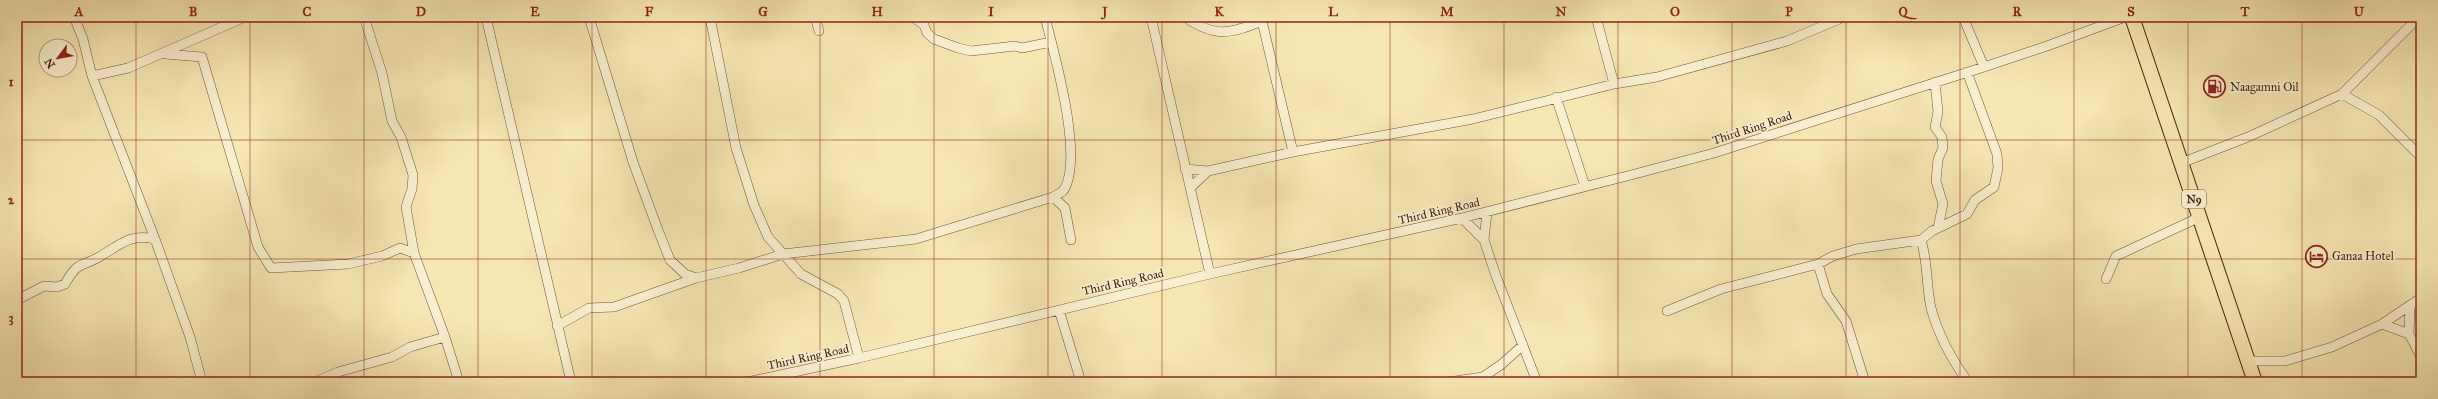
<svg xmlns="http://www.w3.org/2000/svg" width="2438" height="399" font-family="'IM FELL Great Primer',serif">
	<rect width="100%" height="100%" fill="#f6e6b3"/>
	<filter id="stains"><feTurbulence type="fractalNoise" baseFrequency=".005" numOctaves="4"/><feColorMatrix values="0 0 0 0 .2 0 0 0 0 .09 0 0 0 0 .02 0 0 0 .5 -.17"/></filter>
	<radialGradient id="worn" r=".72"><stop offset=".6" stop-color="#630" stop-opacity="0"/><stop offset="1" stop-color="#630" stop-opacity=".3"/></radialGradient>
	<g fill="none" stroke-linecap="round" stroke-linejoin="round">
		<defs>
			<path id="minor" d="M 74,17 L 83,39 L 92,76 L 155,239 L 190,337 L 202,382
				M 364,17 L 382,73 L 392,121 L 401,137 L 413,175 L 412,189 L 406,207 L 414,253 L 445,337 L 459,382
				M 486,17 L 571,382
				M 589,17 L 633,162 L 658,230 L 670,260 L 685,274 L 696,278 L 739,268 L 783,254 L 916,239 L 1053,197 C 1056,195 1061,193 1063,191 C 1085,160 1054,53 1045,17
				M 710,17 L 736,148 L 754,205 L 768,237 L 801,274 L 838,294 L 844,301 L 859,358
				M 815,17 L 819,31
				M 913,17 L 924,25 L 927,33 L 934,39 L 958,48 L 971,51 L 1015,46 L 1022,48 L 1051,42
				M 1151,17 L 1210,274
				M 1185,17 C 1215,38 1230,34 1262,21
				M 1261,17 L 1293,152
				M 1596,17 L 1614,84
				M 1963,17 L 1984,67
				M 165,54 L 202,57 L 258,247 L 271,268 L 348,264 L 382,256 L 400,248 L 414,253
				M 92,76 L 128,68 L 245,17
				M 1935,82 L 1938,112 L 1935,127 L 1942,137 L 1943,148 L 1938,159 L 1936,181 L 1943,204 L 1938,228
				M 2342,94 L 2379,115 L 2421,157
				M 1556,97 L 1585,186
				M 2181,163 L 2248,137 L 2342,94 L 2419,17
				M 1185,169 L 1208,171 L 1293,152 L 1473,119 L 1614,84 L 1657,77 L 1787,41 L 1844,17
				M 1190,188 L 1208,171
				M 1053,197 L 1065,208 L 1071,240
				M 1487,212 L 1484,240 L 1496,276 L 1537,382
				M 1462,218 L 1484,240
				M 1921,240 C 1928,262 1926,286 1931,308 C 1938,334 1952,360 1968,382
				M 1818,264 L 1827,294 L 1846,321 L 1865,382
				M 2106,279 L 2116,256 L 2200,217
				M 17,300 L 44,286 L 57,287 L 65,284 C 78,261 79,268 99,257 C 120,245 130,233 155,239
				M 1059,310 L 1081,382
				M 1667,311 L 1721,289 L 1818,264 L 1833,256 L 1856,249 L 1921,240 L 1932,231 L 1967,214 L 1975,200 L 1994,187 L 1998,168 L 1997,154 L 1967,72
				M 2382,324 L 2409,334 L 2421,357
				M 557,326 L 589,308 L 614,307 L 696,278
				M 2409,334 L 2410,305
				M 2248,361 L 2285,361 L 2332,347 L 2382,324 L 2421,298
				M 315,382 L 338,372 L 392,357 L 410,347 L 445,337
				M 747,382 L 859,358 L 1210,274 L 1462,218 L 1631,175 L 1714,153 L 1984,67 L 2047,46 L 2125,17
				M 1448,382 L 1483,377 L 1502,364 L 1523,345"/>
			<path id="highway" d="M 2132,17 L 2255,382"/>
		</defs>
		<use href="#minor" stroke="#70523b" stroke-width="10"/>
		<use href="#highway" stroke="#442113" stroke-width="16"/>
		<use href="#minor" stroke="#f9efce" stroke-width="9"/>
		<use href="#highway" stroke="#f6e6b3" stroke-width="14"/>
	</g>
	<path fill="none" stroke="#8f2418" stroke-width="1" stroke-opacity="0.55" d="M 136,17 L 136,382M 250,17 L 250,382M 364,17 L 364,382M 478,17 L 478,382M 592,17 L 592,382M 706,17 L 706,382M 820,17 L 820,382M 934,17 L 934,382M 1048,17 L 1048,382M 1162,17 L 1162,382M 1276,17 L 1276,382M 1390,17 L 1390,382M 1504,17 L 1504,382M 1618,17 L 1618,382M 1732,17 L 1732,382M 1846,17 L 1846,382M 1960,17 L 1960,382M 2074,17 L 2074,382M 2188,17 L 2188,382M 2302,17 L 2302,382M 17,140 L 2421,140M 17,259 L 2421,259"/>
	<defs>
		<symbol id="fuel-ring" viewBox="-11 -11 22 22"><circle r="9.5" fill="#f9efce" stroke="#8f2418" stroke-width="1.5"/><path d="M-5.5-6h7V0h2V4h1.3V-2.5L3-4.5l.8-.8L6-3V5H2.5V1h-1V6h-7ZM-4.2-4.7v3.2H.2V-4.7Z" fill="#8f2418"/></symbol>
		<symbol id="hotel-ring" viewBox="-11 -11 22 22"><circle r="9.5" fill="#f9efce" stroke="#8f2418" stroke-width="1.5"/><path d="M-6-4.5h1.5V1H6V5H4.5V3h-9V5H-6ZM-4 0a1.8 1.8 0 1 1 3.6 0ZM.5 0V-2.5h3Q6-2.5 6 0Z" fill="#8f2418"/></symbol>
	</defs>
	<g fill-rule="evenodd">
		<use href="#fuel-ring" x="2202" y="74" width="25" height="25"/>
		<use href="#hotel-ring" x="2304" y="244" width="25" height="25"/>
	</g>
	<g text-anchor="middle" stroke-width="3.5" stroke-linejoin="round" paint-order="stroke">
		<rect fill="#f9efce" stroke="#7a5f4b" stroke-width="1" x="2182" y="190" width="24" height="18" rx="3"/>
		<g font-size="11" font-weight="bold" fill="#442113">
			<text x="2194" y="203">N9</text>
		</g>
		<g font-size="12" fill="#442113" stroke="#f9efce" text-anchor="start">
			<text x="2230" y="91">Naagamni Oil</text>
			<text x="2332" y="260">Ganaa Hotel</text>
		</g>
		<g font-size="12" fill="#442113" stroke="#f9efce">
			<text transform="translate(1752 128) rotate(-18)" y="4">Third Ring Road</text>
			<text transform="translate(1439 211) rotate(-13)" y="4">Third Ring Road</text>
			<text transform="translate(1123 282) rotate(-13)" y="4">Third Ring Road</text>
			<text transform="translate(808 357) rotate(-12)" y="4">Third Ring Road</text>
		</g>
	</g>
	<rect width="2438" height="399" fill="none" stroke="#f6e6b3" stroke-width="44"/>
	<g transform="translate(58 58) rotate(238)"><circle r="19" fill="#f9efce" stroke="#b19d83"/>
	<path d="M0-3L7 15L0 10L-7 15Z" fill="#8f2418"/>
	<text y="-6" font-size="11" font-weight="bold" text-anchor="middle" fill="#442113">N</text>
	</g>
	<rect x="22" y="22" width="2394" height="355" fill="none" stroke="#8f2418" stroke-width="1.5"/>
	<g font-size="13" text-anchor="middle" font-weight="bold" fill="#8f2418">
		<text x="79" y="16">A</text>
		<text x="193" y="16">B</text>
		<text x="307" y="16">C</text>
		<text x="421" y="16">D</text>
		<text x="535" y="16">E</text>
		<text x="649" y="16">F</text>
		<text x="763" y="16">G</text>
		<text x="877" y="16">H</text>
		<text x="991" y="16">I</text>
		<text x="1105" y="16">J</text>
		<text x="1219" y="16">K</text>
		<text x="1333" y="16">L</text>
		<text x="1447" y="16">M</text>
		<text x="1561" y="16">N</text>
		<text x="1675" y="16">O</text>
		<text x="1789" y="16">P</text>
		<text x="1903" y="16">Q</text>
		<text x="2017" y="16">R</text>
		<text x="2131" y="16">S</text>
		<text x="2245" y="16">T</text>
		<text x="2359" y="16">U</text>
		<text x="11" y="86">1</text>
		<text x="11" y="204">2</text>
		<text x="11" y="322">3</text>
	</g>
	<rect width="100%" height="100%" filter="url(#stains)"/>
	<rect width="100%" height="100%" fill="url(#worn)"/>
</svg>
